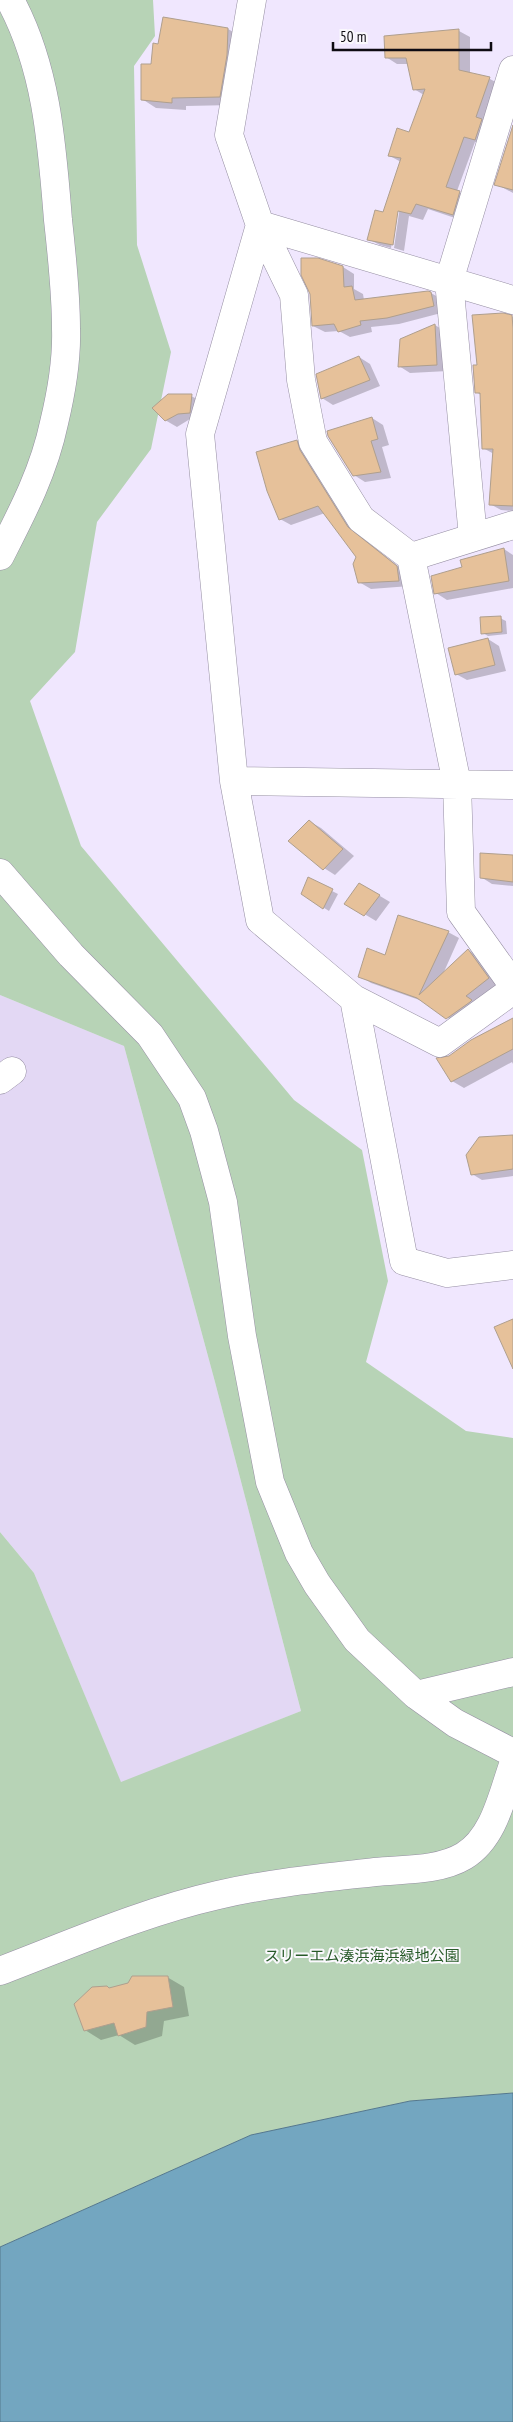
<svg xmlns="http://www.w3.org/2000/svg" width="513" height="2422" font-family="'PT Sans Narrow','Noto Sans JP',sans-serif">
	<rect width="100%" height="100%" fill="#f0e7fe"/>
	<path fill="#e3d8f4" d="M 0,995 L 124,1046 L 215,1382 L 301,1711 L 121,1783 L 34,1573 L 0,1532 Z"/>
	<path fill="#b7d3b6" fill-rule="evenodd" d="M 0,0 L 153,0 L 155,36 L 134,66 L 137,245 L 171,352 L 151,449 L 97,522 L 75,652 L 30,701 L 81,846 L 294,1100 L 362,1150 L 388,1281 L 366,1362 L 466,1431 L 513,1438 L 513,2093 L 410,2101 L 251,2135 L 0,2247 L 0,1532 L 34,1573 L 121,1782 L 301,1711 L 215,1382 L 124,1046 L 0,995 ZM 208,1115 L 242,1232 L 251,1355 Z"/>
	<path fill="#73a6c0" stroke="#55788c" d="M 513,2093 L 513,2422 L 0,2422 L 0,2247 L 251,2135 L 410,2101 Z"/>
	<path fill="#0003" d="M 228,29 L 242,37 L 233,105 L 186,106 L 186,110 L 156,108 L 142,99 L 159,45 Z
		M 459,31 L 470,37 L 470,74 L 490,79 L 501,85 L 487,146 L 475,142 L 457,191 L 471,198 L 464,221 L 428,209 L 423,220 L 409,216 L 404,251 L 394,248 L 400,206 L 397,211 L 391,248 L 380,245 L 368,239 L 384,214 L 401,162 L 390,156 L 410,133 L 424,95 L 414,89 L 408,64 L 397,64 L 386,57 Z
		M 513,158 L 513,193 L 496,184 Z
		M 343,267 L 354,274 L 354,289 L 363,294 L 364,300 L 431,293 L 443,300 L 445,312 L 399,324 L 371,327 L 372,332 L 350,337 L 339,331 L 325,332 L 313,326 Z
		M 511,316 L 513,317 L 513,511 L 501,510 L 490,504 L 494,454 L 483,448 L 481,395 L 476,392 L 478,366 Z
		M 435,325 L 446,332 L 448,371 L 410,373 L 399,366 Z
		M 359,357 L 370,364 L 380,386 L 333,405 L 322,398 Z
		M 191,396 L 203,402 L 201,419 L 190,419 L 177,427 L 165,420 Z
		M 372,418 L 383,425 L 389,445 L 382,447 L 391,478 L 365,482 L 354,475 Z
		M 297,441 L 308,448 L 311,458 L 359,535 L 408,574 L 410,586 L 371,589 L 359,582 L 358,557 L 325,513 L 291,525 L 280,519 Z
		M 504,549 L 513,555 L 513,588 L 447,600 L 436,593 L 463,567 Z
		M 500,618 L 506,621 L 507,634 L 488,636 L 483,633 Z
		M 488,639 L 499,646 L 506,671 L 467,680 L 456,674 Z
		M 309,821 L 321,828 L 354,856 L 335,875 L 324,868 Z
		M 513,856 L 513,886 L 492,884 L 481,877 Z
		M 308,879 L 338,894 L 329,911 L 302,894 Z
		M 360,884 L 390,902 L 376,921 L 346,903 Z
		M 448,932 L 459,938 L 443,974 L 468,950 L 479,957 L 499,985 L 458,1025 L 425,1002 L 371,983 L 360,976 L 386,956 Z
		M 513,1032 L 513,1064 L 512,1062 L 464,1088 L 452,1081 L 449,1057 Z
		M 513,1136 L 513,1176 L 482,1180 L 472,1174 Z
		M 167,1977 L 184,1987 L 189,2016 L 164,2021 L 162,2036 L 135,2045 L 119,2035 L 101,2040 L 85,2030 Z"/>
	<path fill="#e6c19a" stroke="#af9f8e" d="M 163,17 L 228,28 L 227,55 L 220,97 L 172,98 L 172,103 L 141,100 L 141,64 L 151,64 L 153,43 L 158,44 Z
		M 459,29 L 459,70 L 490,77 L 476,117 L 482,119 L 475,140 L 464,137 L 446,187 L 460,191 L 453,215 L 416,204 L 411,214 L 398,211 L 393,245 L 367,240 L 375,210 L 383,212 L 401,158 L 388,156 L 397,128 L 409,132 L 425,89 L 413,90 L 406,58 L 385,58 L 384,36 Z
		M 513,125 L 513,190 L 494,185 Z
		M 301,258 L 318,258 L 343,266 L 344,287 L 352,286 L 355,300 L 428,291 L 431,292 L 434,306 L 387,318 L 360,321 L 361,325 L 338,332 L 334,324 L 312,326 L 310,294 L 301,275 Z
		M 503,313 L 512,315 L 513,328 L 513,506 L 489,505 L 493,449 L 482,449 L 480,393 L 475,393 L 473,365 L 477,365 L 472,315 Z
		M 435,324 L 437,365 L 398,367 L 400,339 Z
		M 359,356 L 370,380 L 321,399 L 316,374 Z
		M 168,394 L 192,394 L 190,413 L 178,414 L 165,421 L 152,408 Z
		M 372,417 L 378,439 L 371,441 L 381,472 L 353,476 L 328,436 L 327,431 Z
		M 297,440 L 300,450 L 348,527 L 397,566 L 399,581 L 358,583 L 353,564 L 356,557 L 318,506 L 279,520 L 267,491 L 256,452 Z
		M 504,548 L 509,581 L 434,594 L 431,576 L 462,567 L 460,560 Z
		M 501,616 L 502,632 L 481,634 L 480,617 Z
		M 488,638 L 495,665 L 455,675 L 448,648 Z
		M 309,820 L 343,849 L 323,870 L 288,841 Z
		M 480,853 L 513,855 L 513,882 L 480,878 Z
		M 308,877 L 333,889 L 323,909 L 301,894 Z
		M 359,883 L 380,895 L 364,916 L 344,904 Z
		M 398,915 L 449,931 L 419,995 L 468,949 L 489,978 L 466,996 L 472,1000 L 470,1002 L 446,1019 L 417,998 L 358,977 L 367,948 L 385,955 Z
		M 513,1018 L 513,1049 L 451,1082 L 436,1058 L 449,1056 L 471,1040 Z
		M 513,1135 L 513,1169 L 471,1175 L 466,1155 L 479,1137 Z
		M 513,1319 L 513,1369 L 494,1327 Z
		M 132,1976 L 168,1976 L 173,2007 L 147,2012 L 146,2027 L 118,2036 L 114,2023 L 84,2031 L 74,2004 L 92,1987 L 107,1986 L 109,1988 L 128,1983 Z"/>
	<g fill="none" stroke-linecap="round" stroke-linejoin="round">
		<defs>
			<path id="minor" d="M 252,0 L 229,135 L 260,225 L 294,295 L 301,380 L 313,442 L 361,519 L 411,557 L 457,784 L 461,912 L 513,985
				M 260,225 L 200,434 L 234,781 L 260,920 L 354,999 L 404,1261 L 447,1273 L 513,1265
				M 260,225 L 513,300
				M 473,537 L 449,281 L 513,70
				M 0,556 C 22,513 44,471 54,423 C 61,394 67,360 66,329 C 66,293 62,256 58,220 C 52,145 47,68 10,0
				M 411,557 L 513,525
				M 234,781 L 513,785
				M 0,873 L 71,955 L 150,1035 L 192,1098 L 204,1131 L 223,1202 L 242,1336 L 270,1482 L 299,1553 L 317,1584 L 357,1640 L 416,1695 L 455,1723 L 513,1753
				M 354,999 L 440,1043 L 513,990
				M 0,1080 L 12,1071
				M 416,1695 L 513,1672
				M 0,1971 C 71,1944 143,1912 218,1895 C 269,1883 322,1878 375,1872 C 403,1869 439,1871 464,1856 C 494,1838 502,1796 513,1765"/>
		</defs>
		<use href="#minor" stroke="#968fa3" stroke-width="29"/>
		<use href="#minor" stroke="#fff" stroke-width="28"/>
	</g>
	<g text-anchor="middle" stroke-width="4" stroke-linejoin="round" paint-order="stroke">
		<g font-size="15" fill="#285b29" stroke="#faf8fd">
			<text x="362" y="1961">スリーエム湊浜海浜緑地公園</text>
		</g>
	</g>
	<path d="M333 42v8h158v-8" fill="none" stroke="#0e0b12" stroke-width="2.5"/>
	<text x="340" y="42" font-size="15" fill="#0e0b12" stroke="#faf8fd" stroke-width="4" paint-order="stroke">50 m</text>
</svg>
